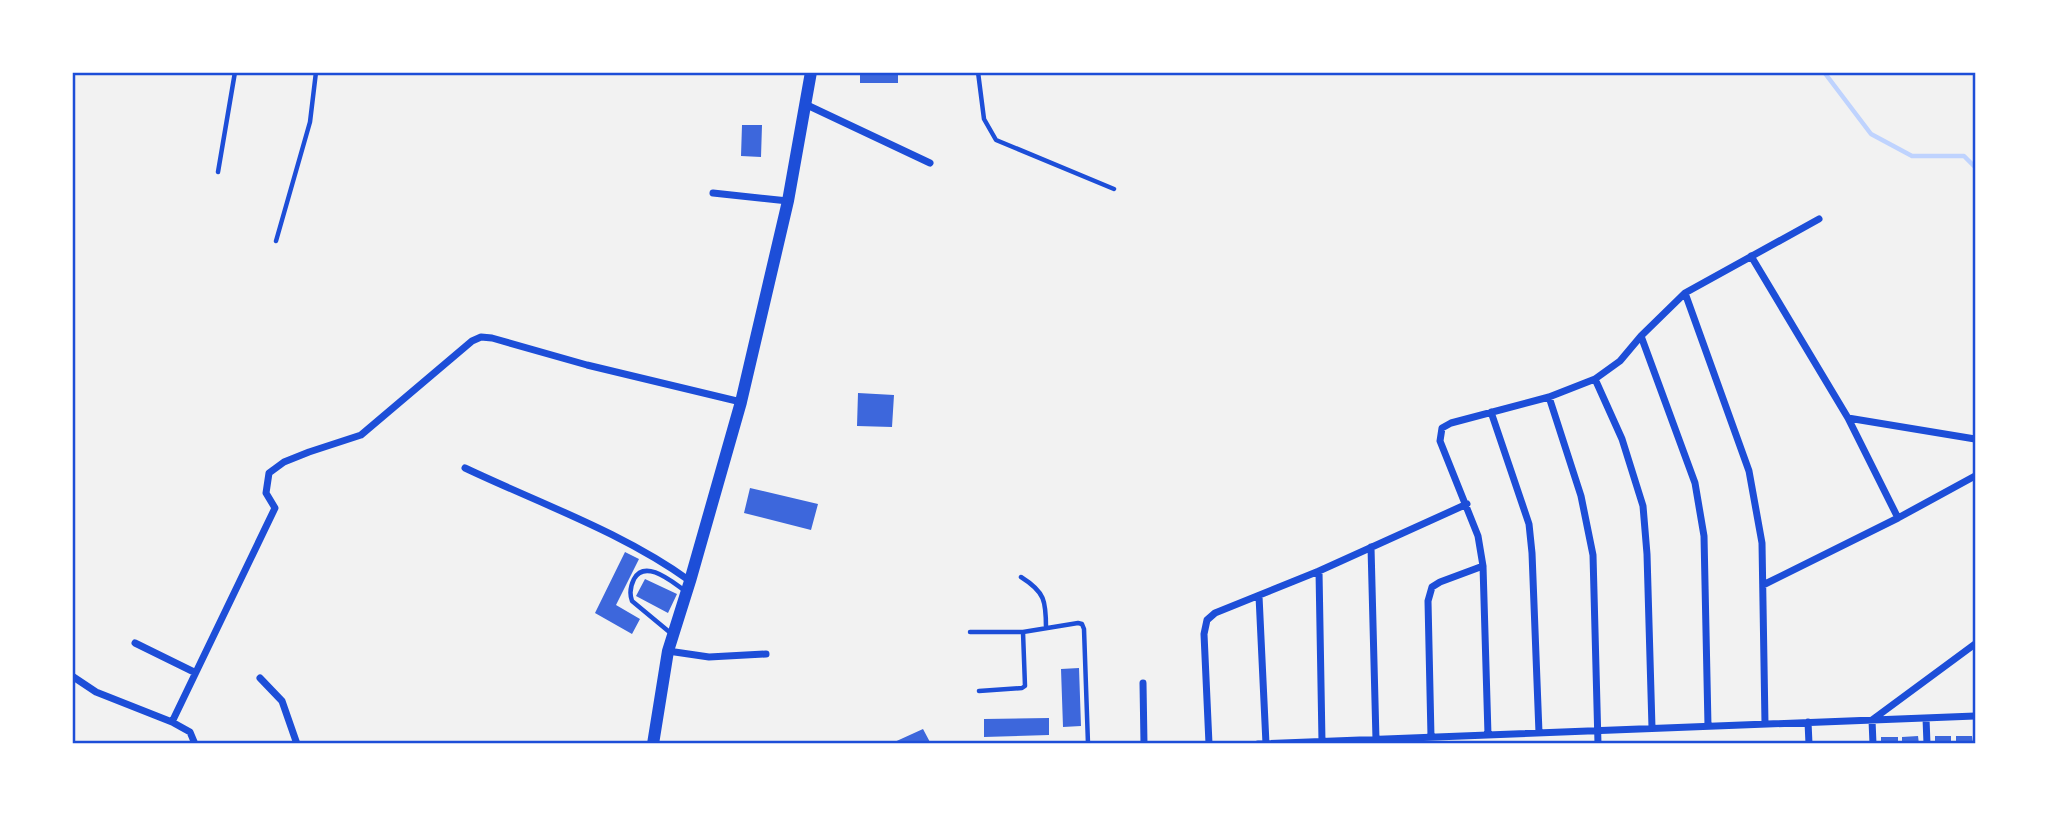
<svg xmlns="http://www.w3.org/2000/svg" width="2047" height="816" font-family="'Sofia Sans Condensed',sans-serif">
	<rect width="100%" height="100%" fill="#f2f2f2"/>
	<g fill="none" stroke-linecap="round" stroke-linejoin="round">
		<path stroke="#bfd3fe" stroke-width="4.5" d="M 1824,72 L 1871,134 L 1912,156 L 1964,156 L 1975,167"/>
	</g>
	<path fill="#3d67dc" d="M 860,72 L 898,72 L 898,83 L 860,83 Z
		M 742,125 L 762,125 L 761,157 L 741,156 Z
		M 858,393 L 894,395 L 892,427 L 857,426 Z
		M 750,488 L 818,504 L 811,530 L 744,513 Z
		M 625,552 L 639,559 L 616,605 L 640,619 L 632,634 L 595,613 Z
		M 645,579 L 677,594 L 668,613 L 636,596 Z
		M 1079,668 L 1081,726 L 1063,727 L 1061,669 Z
		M 1049,718 L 1049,735 L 984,737 L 984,719 Z
		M 923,729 L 931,744 L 890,744 Z
		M 1918,736 L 1919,744 L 1902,744 L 1902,737 Z
		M 1935,736 L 1951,736 L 1951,744 L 1935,744 Z
		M 1956,736 L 1972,736 L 1973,744 L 1956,744 Z
		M 1881,737 L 1898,737 L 1898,744 L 1881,744 Z"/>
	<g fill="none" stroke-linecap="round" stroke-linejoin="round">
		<path stroke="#1d4ed8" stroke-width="4.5" d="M 978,72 L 984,119 L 996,140 L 1114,189
			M 218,172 L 235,72
			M 276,241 L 310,122 L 316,72
			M 1021,577 C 1045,592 1046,601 1046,628
			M 970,632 L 1023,632 L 1078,623 L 1082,624 L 1084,629 L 1088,744
			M 673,635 L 632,601 C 629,593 630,587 634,579 C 645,559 671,581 684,590
			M 979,691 L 1022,688 L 1025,686 L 1023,632"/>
		<path stroke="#1d4ed8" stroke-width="7" d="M 807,105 L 930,163
			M 713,193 L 788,201
			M 1751,256 L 1848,418 L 1975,439
			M 1685,293 L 1749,471 L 1762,543 L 1765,724
			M 1641,336 L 1695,483 L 1704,536 L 1708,726
			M 1595,379 L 1622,439 L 1643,506 L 1647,554 L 1652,728
			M 1549,397 L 1581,496 L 1593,555 L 1598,744
			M 1491,412 L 1529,524 L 1532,553 L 1539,733
			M 1848,418 L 1898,518
			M 465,468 C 541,504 622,532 690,581
			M 1371,547 L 1376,740
			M 1319,571 L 1322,742
			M 1763,585 L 1898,518 L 1975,476
			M 1259,596 L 1266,744
			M 135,643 L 194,672
			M 668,651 L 709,657 L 766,654
			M 72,676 L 96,692 L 172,722
			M 260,678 L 282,701 L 297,744
			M 1143,683 L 1144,744
			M 1926,718 L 1927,744
			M 1808,722 L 1809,744
			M 1488,735 L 1483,566 L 1478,536 L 1440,441 L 1442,428 L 1451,423 L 1549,397 L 1595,379 L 1620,361 L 1641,336 L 1685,293 L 1819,219
			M 1431,737 L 1428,601 L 1432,587 L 1440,582 L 1483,566
			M 195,744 L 190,732 L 172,722 L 275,508 L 266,493 L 269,473 L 284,462 L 309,452 L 361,435 L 472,341 L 481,337 L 492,338 L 587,365 L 741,402
			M 1209,744 L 1204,634 L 1207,620 L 1215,613 L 1319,571 L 1467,504
			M 1258,744 L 1975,716
			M 1873,744 L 1872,720 L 1975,644"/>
		<path stroke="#1d4ed8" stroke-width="12" d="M 653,744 L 668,651 L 690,581 L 741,402 L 788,201 L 811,72"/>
	</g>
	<rect width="2047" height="816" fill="none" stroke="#ffffff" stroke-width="147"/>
	<rect x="74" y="74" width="1900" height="668" fill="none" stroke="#1d4ed8" stroke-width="2.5"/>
</svg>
